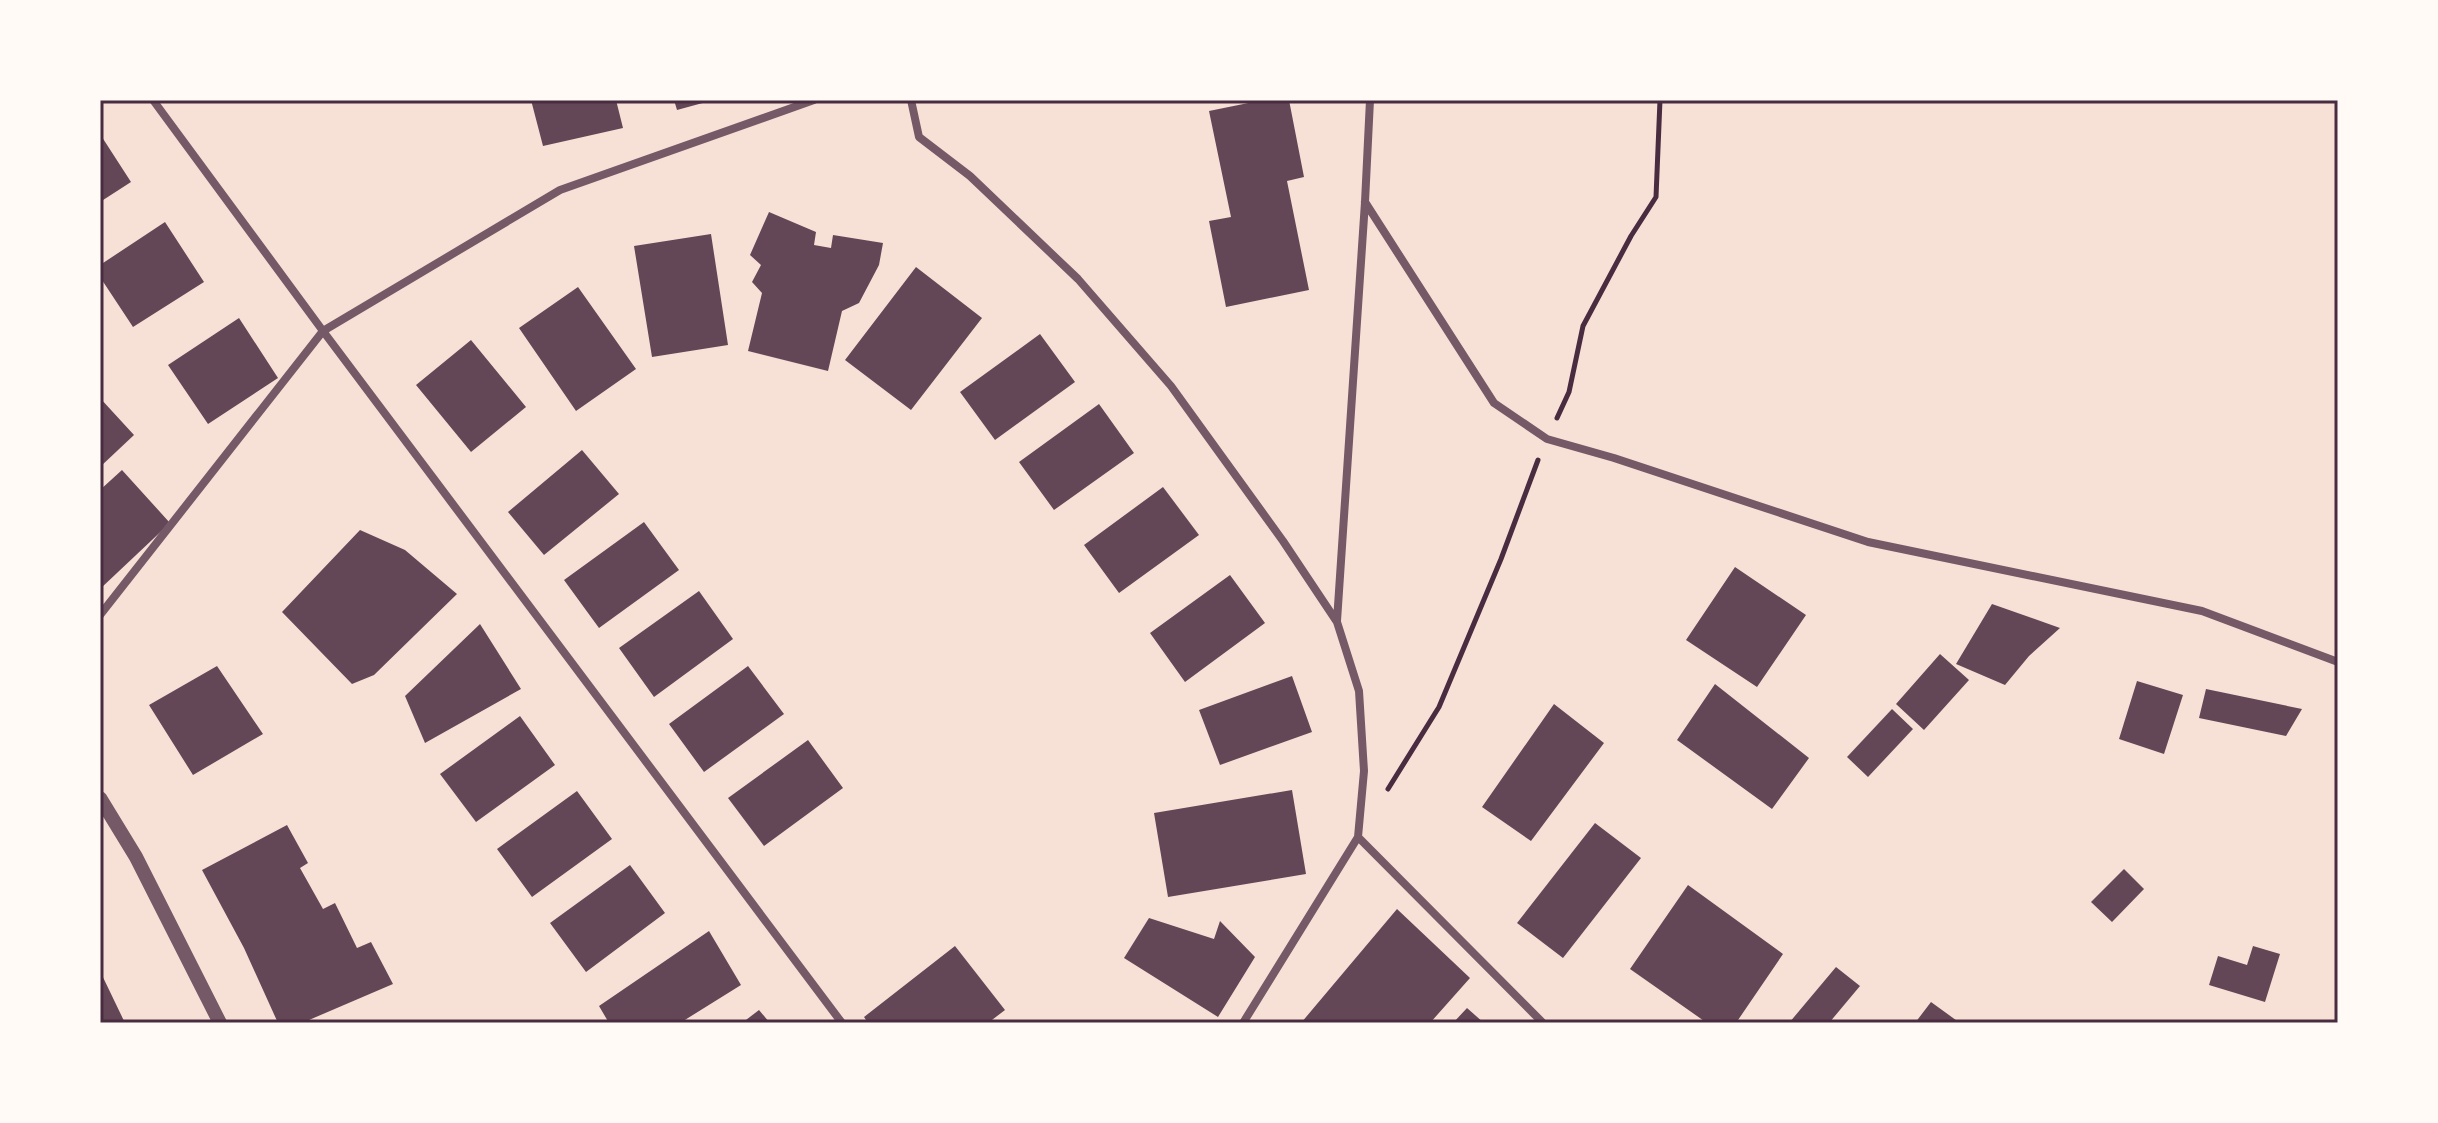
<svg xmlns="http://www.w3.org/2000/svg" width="2438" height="1123" font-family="Poppins,sans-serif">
	<rect width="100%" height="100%" fill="#f7e1d7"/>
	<path fill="#644757" d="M 531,100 L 616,100 L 623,128 L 543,146 Z
		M 674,100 L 710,100 L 710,101 L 677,110 Z
		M 1263,100 L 1289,100 L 1304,177 L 1287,181 L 1309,290 L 1226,307 L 1209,221 L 1231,217 L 1209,111 Z
		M 100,134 L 131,182 L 100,202 Z
		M 769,212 L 816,232 L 814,245 L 831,248 L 833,235 L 883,243 L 879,265 L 859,303 L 842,311 L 828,371 L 748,351 L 762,293 L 752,282 L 761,265 L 750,255 Z
		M 165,222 L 204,282 L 133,327 L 100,277 L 100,265 Z
		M 711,234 L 728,345 L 652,357 L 634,246 Z
		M 916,267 L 982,318 L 911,410 L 845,360 Z
		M 578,287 L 636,369 L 576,411 L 519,328 Z
		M 239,318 L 278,378 L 208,424 L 168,365 Z
		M 1040,334 L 1075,382 L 995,440 L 960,392 Z
		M 471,340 L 526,407 L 471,452 L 416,385 Z
		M 100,398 L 134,435 L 100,467 Z
		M 1099,404 L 1134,453 L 1054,510 L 1019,462 Z
		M 582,450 L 619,494 L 544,555 L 508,512 Z
		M 122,470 L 170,523 L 100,589 L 100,490 Z
		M 1163,487 L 1199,535 L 1119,593 L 1084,545 Z
		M 644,522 L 679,570 L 599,628 L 564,580 Z
		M 360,530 L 405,550 L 457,594 L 374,675 L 352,684 L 282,612 Z
		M 1735,567 L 1806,615 L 1757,687 L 1686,640 Z
		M 1230,575 L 1265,623 L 1185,682 L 1150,633 Z
		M 699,591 L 733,639 L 654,697 L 619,648 Z
		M 1992,604 L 2060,628 L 2029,656 L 2005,685 L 1956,664 Z
		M 480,624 L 521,689 L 425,743 L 405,696 Z
		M 1940,654 L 1969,680 L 1924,730 L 1896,704 Z
		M 217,666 L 263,734 L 193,775 L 149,705 Z
		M 748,666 L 784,714 L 704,772 L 669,724 Z
		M 1292,676 L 1312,732 L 1220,765 L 1199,710 Z
		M 2137,681 L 2183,695 L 2164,754 L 2119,739 Z
		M 1715,684 L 1809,758 L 1772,809 L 1677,740 Z
		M 2206,689 L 2302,709 L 2286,736 L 2199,718 Z
		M 1554,704 L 1604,743 L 1531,841 L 1482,807 Z
		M 1892,709 L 1913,729 L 1868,777 L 1847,757 Z
		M 520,716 L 555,765 L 476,822 L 440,774 Z
		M 808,740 L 843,788 L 764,846 L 728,798 Z
		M 1292,790 L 1306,874 L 1168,897 L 1154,813 Z
		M 577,791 L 612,839 L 532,897 L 497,849 Z
		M 1595,823 L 1641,858 L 1563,958 L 1517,923 Z
		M 287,825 L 308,863 L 300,868 L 323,909 L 335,903 L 357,948 L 371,942 L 393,984 L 302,1023 L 278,1023 L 244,948 L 202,870 Z
		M 630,865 L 665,913 L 586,972 L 550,923 Z
		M 2124,869 L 2144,889 L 2112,922 L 2091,902 Z
		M 1688,885 L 1783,954 L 1736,1023 L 1707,1023 L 1630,969 Z
		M 1397,909 L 1470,978 L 1430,1023 L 1301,1023 Z
		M 1149,918 L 1214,939 L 1220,921 L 1255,957 L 1218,1017 L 1124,958 Z
		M 709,931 L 741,985 L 680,1023 L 609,1023 L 599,1006 Z
		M 955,946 L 1005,1010 L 988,1023 L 868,1023 L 864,1017 Z
		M 2253,946 L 2280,954 L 2265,1002 L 2209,985 L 2218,956 L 2247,965 Z
		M 1836,967 L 1860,986 L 1829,1023 L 1789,1023 Z
		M 100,971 L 125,1023 L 100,1023 Z
		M 1931,1002 L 1960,1023 L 1915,1023 Z
		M 1467,1008 L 1484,1023 L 1453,1023 Z
		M 759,1010 L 770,1023 L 742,1023 Z"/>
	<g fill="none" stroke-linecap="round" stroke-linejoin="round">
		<path stroke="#4a2c40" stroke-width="5" d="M 1557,418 L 1569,392 L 1583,326 L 1631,236 L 1656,197 L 1660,100
			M 1388,789 L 1439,707 L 1501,559 L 1538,460"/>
		<path stroke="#755966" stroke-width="8" d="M 153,100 L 323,331 L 842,1023
			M 911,100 L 919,137 L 970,176 L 1078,279 L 1171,386 L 1283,541 L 1337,622 L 1359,691 L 1364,771 L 1358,837 L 1543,1023
			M 1365,202 L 1494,403 L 1547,439 L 1614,458 L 1868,542 L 2202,611 L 2338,662
			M 100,615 L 323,331 L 560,190 L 814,100
			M 1337,621 L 1365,202 L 1370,100
			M 1243,1023 L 1358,837"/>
		<path stroke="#755966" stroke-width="14" d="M 100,798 L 136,857 L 220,1023"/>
	</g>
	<rect width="2438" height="1123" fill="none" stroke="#fffaf5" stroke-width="204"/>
	<rect x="102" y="102" width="2234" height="919" fill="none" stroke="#4a2c40" stroke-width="3"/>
</svg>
